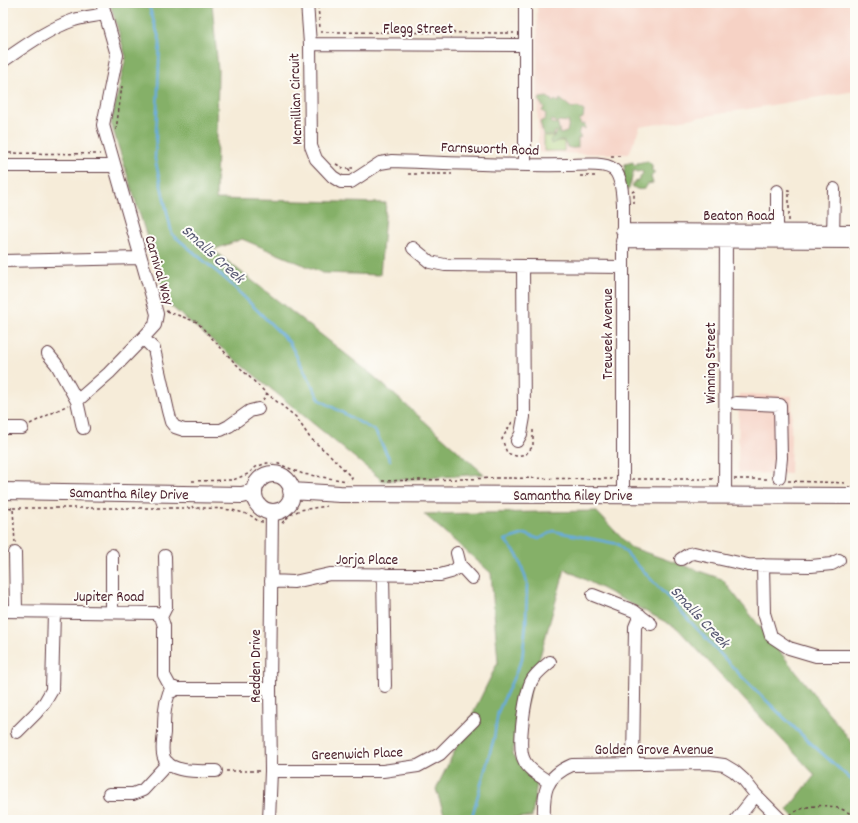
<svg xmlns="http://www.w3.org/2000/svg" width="858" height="823" font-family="Dekko,sans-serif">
	<rect width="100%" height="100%" fill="#fdfcf7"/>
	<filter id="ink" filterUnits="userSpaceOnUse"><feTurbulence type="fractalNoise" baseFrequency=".025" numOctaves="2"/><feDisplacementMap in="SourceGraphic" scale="8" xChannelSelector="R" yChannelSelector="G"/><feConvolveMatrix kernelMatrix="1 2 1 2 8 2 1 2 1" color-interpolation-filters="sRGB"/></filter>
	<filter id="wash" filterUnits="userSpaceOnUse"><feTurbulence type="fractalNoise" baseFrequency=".012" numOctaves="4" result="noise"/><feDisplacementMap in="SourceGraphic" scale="16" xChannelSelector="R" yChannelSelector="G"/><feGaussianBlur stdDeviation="0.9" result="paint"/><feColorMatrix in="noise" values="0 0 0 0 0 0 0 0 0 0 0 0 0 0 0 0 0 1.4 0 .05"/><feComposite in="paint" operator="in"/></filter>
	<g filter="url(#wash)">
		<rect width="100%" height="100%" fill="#f6ecd9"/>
		<path fill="#f6d2c5" d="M 537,3 L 855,3 L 855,91 L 640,127 L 629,154 L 541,153 L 538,150 Z
			M 739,394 L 792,396 L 790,474 L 738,473 Z"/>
		<path fill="#a7cc76" stroke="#787650" d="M 544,134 L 551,134 L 556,141 L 564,141 L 564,151 L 544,151 Z"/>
		<path fill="#85b067" stroke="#686849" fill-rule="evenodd" d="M 110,3 L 212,3 L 218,70 L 216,199 L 386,203 L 380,275 L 323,273 L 242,239 L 213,250 L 370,373 L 484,474 L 383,481 L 168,304 L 111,123 L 126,57 Z
			M 547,97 L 552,100 L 551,101 L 553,102 L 555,100 L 559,103 L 559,100 L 560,99 L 573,109 L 577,107 L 584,111 L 583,118 L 579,120 L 581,125 L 585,124 L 585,129 L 580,128 L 580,131 L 578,133 L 581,137 L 578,138 L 578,147 C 574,149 571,148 567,147 L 564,141 L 560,140 L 551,144 L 550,140 L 557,133 L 557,131 L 554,133 L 554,136 L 546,136 L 543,133 L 540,122 L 545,119 L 546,114 L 542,111 L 544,108 L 539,101 L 540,98 ZM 552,120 L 557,123 L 559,121 L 569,122 L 567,132 L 560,134 L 558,124 L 551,123 Z
			M 648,161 L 652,165 L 652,171 L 655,172 L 651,177 L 653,183 L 647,184 L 644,189 C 639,190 637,190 632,186 L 634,182 L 640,180 L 640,176 L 643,174 L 642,171 L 637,172 L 634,170 L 629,189 L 627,190 L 622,186 L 625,164 L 633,162 L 634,165 L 636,165 L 637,163 Z
			M 596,511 L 630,547 L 722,579 L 855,746 L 855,820 L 796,820 L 787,810 L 815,775 L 677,628 L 565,569 L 512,754 L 537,782 L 532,817 L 489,819 L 488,820 L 446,820 L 436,789 L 498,662 L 491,573 L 424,514 Z"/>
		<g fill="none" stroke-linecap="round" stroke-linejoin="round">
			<path stroke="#67acdd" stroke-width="2.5" d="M 148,3 L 160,41 L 155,159 L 172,234 L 229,282 L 289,342 L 320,400 L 375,431 L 390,460
				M 471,820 L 494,738 L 498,712 L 522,659 L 526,624 L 527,582 L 518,556 L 505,540 L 525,534 L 539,539 L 553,531 L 618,544 L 741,676 L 804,737 L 855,783"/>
		</g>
	</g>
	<g filter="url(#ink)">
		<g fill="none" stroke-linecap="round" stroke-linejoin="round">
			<defs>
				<path id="minor" d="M 307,3 L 310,44 L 311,146 L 316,159 L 333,177 L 341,182 L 351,182 L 380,163 L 392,161 C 450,163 509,166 568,165 C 580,165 603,162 613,169 C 622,176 622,193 623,203 L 623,495
					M 310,44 L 525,45
					M 3,61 C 25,46 48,29 74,20 C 84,17 95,16 105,14
					M 525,165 L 525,3
					M 3,166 L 114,166
					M 622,230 L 855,231
					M 833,238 L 834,189
					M 777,239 L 777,191
					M 622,241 L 855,242
					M 413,248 L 430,262 L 445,265 L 623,267
					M 3,261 L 140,258
					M 143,338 L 154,349 L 168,411 L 171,422 L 175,427 L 184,430 L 221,430 L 229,426 L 250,411 L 258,409
					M 48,354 L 57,365 L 77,401 L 83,428
					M 77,401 L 109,373 L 143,338 L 155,325 L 157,314 L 103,125 L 117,55 L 102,3
					M 736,403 L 780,405 L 781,458 L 779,477
					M 3,428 L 22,428
					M 517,441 L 521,434 L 524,417 L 523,266
					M 725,495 L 726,231
					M 15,553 L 16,610
					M 457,553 L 460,565 L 472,578
					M 681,559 L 689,554 L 694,553 L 748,565 L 811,566 L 832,564 L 839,560
					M 763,565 L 764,613 L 771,636 L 789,648 L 816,656 L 855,656
					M 383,574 L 385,686
					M 271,581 L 294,582 L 330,574 L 440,575 L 451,572 L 460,565
					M 593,595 L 634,611 L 651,624
					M 3,611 L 156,613 L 161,617 L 164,626 L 164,675 L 170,686 L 177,689 L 270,689
					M 112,612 L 112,555
					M 161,617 L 166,607 L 165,556
					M 177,689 L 169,693 C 164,706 164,719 164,733 C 163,741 161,751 164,758 C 171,774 202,771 216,771
					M 17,732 L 36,713 L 45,702 L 52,690 L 54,612
					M 633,764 L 635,627 L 640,615
					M 271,771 L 383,771 L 418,766 L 440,754 L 474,720
					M 549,782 C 540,776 528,770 524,760 C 517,747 525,696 531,682 C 534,675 544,667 550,662
					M 109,794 L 133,794 L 143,790 L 168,763
					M 269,820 L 271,771 L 270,689 L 272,511
					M 544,820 C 543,793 544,777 572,765 L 709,763 L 724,765 L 734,771 L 744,780 L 756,795 L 781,820
					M 736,820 L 756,795"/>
				<path id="major" d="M254 493a19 19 0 1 1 38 0a19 19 0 1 1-38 0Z
					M 3,491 L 242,495 L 254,492
					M 291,491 L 340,494 L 855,496"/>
			</defs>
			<use href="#minor" stroke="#643e45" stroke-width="14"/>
			<use href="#major" stroke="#643e45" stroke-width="18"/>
			<path stroke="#643e45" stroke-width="1.5" stroke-dasharray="3 3" stroke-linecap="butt" d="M 318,6 L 320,28
				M 320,32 L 514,33
				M 116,130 L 122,86
				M 3,153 L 100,154
				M 611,156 L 623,156
				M 336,164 L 343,168 L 348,168
				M 350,171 L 348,168 L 353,168
				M 408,174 L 452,174
				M 580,176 L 598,176
				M 787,190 L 789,190 L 789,221
				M 632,192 L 634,191 L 634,203
				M 166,311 L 197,322 L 234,362 L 265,392 L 296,417 L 310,438 L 331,456 L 352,478 L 352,481
				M 263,400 L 267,393
				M 512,422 L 502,439 L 507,453 L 516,456 L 526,454 L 533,446 L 533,429
				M 30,424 L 68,405
				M 632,479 L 714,479
				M 734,479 L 768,479
				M 192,481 L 233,480 L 248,474 L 256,467 L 267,463 L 279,464 L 303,474 L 347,481
				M 382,481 L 500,478 L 612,479
				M 788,481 L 848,483
				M 192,506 L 193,508 C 212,508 232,508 249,515 C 255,517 256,522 263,522
				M 3,507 L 13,508 L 15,544
				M 13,508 L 193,508
				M 282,523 L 290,515 L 300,510 L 327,506
				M 226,771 L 260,771
				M 790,815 C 807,802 840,802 855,818"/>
			<use href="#minor" stroke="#fff" stroke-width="12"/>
			<use href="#major" stroke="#fff" stroke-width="16"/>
		</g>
	</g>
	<g text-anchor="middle" stroke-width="4" stroke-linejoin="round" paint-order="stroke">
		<g font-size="15" fill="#4a1f2b" stroke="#fdfcf7">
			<text x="418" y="33">Flegg Street</text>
			<text transform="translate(295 99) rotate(-92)" y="5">Mcmillian Circuit</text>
			<text transform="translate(490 148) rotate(2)" y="5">Farnsworth Road</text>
			<text x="739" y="220">Beaton Road</text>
			<text transform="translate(160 270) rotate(74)" y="5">Carnival Way</text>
			<text transform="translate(607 334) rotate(-90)" y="5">Treweek Avenue</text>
			<text transform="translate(710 363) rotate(-90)" y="5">Winning Street</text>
			<text transform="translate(129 493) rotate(1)" y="5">Samantha Riley Drive</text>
			<text x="573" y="500">Samantha Riley Drive</text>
			<text x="367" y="564">Jorja Place</text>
			<text x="109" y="601">Jupiter Road</text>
			<text transform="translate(255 666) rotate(-90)" y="5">Redden Drive</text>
			<text x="654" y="754">Golden Grove Avenue</text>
			<text transform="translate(357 753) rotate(-2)" y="5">Greenwich Place</text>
		</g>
		<g font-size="16" font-style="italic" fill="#565772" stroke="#fdfcf7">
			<text transform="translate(214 253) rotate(42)" y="6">Smalls Creek</text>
			<text transform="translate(701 616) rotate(47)" y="6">Smalls Creek</text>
		</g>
	</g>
	<rect width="858" height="823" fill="none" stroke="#fdfcf7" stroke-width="16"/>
</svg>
